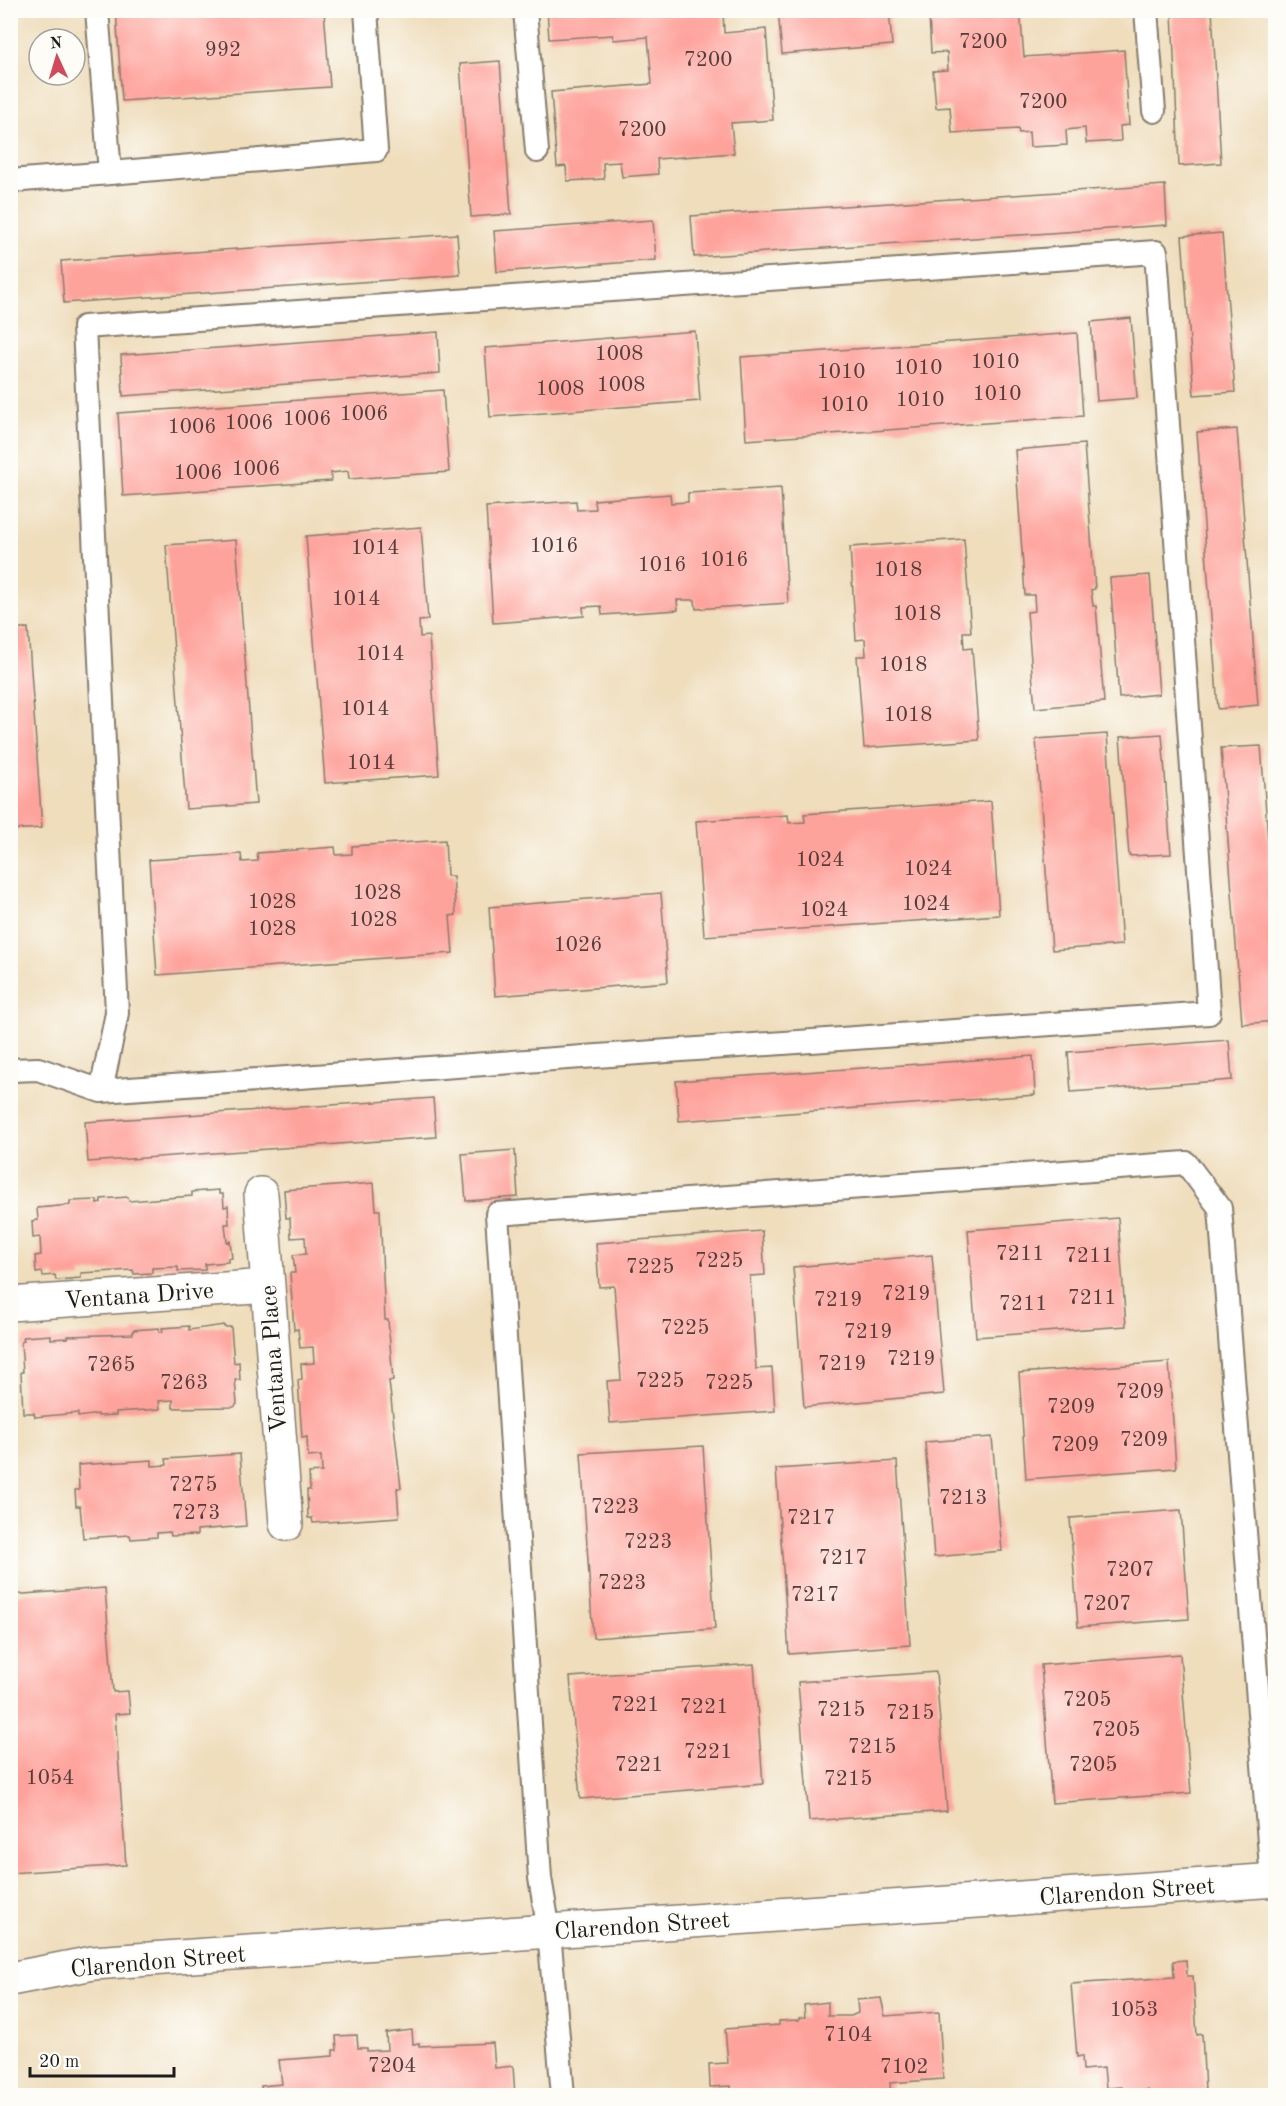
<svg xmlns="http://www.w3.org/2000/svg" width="1286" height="2106" font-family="'Old Standard TT',serif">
	<rect width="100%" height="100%" fill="#fdfcf7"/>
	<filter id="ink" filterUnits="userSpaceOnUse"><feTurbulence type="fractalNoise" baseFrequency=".0167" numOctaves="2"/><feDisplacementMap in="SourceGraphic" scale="12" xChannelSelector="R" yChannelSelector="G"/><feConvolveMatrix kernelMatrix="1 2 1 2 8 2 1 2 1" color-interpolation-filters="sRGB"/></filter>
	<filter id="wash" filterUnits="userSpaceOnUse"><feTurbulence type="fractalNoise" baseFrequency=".008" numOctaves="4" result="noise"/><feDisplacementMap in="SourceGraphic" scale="24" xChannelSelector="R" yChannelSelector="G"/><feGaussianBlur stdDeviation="1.35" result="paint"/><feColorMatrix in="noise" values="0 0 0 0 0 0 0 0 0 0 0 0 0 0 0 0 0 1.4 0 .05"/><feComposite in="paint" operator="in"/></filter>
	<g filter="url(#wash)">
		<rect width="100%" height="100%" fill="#efddbc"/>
		<g id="blocks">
			<path fill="#fea39c" d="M 116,10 L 324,10 L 330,87 L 122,101 Z
				M 547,10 L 723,10 L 724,33 L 766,29 L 773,120 L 731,123 L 734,153 L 657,159 L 658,174 L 622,177 L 620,162 L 603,163 L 604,179 L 567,181 L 566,166 L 557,167 L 551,92 L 652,84 L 648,37 L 614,40 L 613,35 L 549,39 Z
				M 778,10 L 889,10 L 892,45 L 782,54 Z
				M 944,10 L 1020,10 L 1024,57 L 1124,50 L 1129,125 L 1120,126 L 1121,141 L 1086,143 L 1085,128 L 1066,130 L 1067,145 L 1030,147 L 1029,132 L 1019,133 L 1018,129 L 952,133 L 950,107 L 936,108 L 933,71 L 948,70 L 947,52 L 931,53 L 929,15 L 944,14 Z
				M 1212,10 L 1221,163 L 1179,166 L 1172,12 Z
				M 500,61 L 511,214 L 471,217 L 460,64 Z
				M 1165,185 L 1167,225 L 694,257 L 691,216 Z
				M 653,220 L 656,260 L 497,272 L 494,231 Z
				M 1222,233 L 1235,392 L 1194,395 L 1182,236 Z
				M 457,234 L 460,275 L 64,303 L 61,261 Z
				M 1131,318 L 1137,398 L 1097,401 L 1091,322 Z
				M 695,331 L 700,401 L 490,417 L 485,348 Z
				M 438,332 L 440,373 L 123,396 L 121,355 Z
				M 1077,333 L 1083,416 L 746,440 L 741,357 Z
				M 443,390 L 449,472 L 349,479 L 348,471 L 331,473 L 331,481 L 123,496 L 118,413 Z
				M 1237,429 L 1258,705 L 1218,709 L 1197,432 Z
				M 1084,444 L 1095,589 L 1091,590 L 1093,606 L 1096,606 L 1104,702 L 1035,708 L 1027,612 L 1035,611 L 1034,595 L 1025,595 L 1015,450 Z
				M 781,488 L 788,603 L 696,609 L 695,600 L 677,600 L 678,610 L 602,615 L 601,606 L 583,607 L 584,616 L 493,623 L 486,507 L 576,501 L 577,510 L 595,509 L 594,500 L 670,494 L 671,503 L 688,502 L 688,493 Z
				M 421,527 L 428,620 L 419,621 L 420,637 L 429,636 L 439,775 L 325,783 L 306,536 Z
				M 964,539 L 971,632 L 963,632 L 964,649 L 972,648 L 979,740 L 864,748 L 857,656 L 866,656 L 865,639 L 856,640 L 850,547 Z
				M 236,540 L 256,804 L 186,809 L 166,545 Z
				M 1150,575 L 1159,694 L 1119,698 L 1110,578 Z
				M 28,628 L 42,828 L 10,830 L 10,629 Z
				M 1107,734 L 1122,945 L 1052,950 L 1036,739 Z
				M 1162,734 L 1171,854 L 1129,856 L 1120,737 Z
				M 1261,746 L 1276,945 L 1276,1021 L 1242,1024 L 1221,748 Z
				M 991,801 L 999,915 L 704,936 L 696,821 L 788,815 L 789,823 L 805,822 L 804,814 Z
				M 445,840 L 447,876 L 453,876 L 456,915 L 450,916 L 453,953 L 157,975 L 149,860 L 241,854 L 242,862 L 258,861 L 257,853 L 335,847 L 336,855 L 352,854 L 352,846 Z
				M 661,893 L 668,982 L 495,996 L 489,907 Z
				M 1229,1040 L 1232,1080 L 1071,1092 L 1068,1052 Z
				M 1033,1056 L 1035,1095 L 679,1121 L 676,1081 Z
				M 433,1098 L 436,1137 L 88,1162 L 85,1122 Z
				M 515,1150 L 518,1197 L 466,1201 L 462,1154 Z
				M 374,1183 L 376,1210 L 380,1210 L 385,1320 L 388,1320 L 393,1380 L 389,1381 L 401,1488 L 397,1488 L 399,1517 L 313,1523 L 312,1518 L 308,1518 L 307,1490 L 310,1490 L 309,1473 L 322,1472 L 321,1456 L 308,1457 L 307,1437 L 302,1438 L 298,1380 L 302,1379 L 301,1364 L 314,1363 L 313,1347 L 300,1348 L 298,1329 L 294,1330 L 290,1273 L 295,1273 L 293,1255 L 306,1254 L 305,1237 L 291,1238 L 290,1218 L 286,1218 L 284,1190 Z
				M 219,1190 L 219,1194 L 223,1194 L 224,1207 L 228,1206 L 229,1224 L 225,1224 L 227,1242 L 230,1241 L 232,1258 L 228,1258 L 228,1262 L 205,1264 L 205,1270 L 178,1271 L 178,1267 L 152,1268 L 152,1273 L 134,1274 L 133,1270 L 81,1273 L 81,1278 L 56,1280 L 55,1275 L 43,1276 L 42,1272 L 36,1273 L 35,1256 L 41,1255 L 40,1237 L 33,1238 L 32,1221 L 38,1220 L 37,1208 L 70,1205 L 70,1201 L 97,1200 L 97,1204 L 101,1203 L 101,1199 L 128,1197 L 129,1201 L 192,1196 L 192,1192 Z
				M 1118,1218 L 1126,1326 L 976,1337 L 968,1230 Z
				M 762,1231 L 765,1275 L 750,1276 L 756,1369 L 772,1368 L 775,1411 L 610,1423 L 607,1381 L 621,1380 L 614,1286 L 599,1287 L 596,1243 Z
				M 932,1255 L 944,1394 L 804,1407 L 793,1267 Z
				M 224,1325 L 224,1327 L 231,1327 L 234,1363 L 239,1362 L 240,1380 L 235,1380 L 237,1404 L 234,1407 L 173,1408 L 173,1400 L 159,1401 L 160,1409 L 116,1412 L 116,1415 L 98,1416 L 98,1414 L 78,1417 L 78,1413 L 35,1417 L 34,1413 L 23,1413 L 21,1372 L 23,1372 L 21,1342 L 24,1341 L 23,1337 L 51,1335 L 51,1339 L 68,1338 L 68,1336 L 133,1334 L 133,1330 L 159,1328 L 159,1332 L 163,1332 L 162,1328 L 189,1326 L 189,1330 Z
				M 1169,1362 L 1176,1468 L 1026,1479 L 1019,1373 Z
				M 992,1437 L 1002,1551 L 934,1557 L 925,1442 Z
				M 703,1446 L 715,1629 L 593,1638 L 581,1453 Z
				M 240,1454 L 246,1526 L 197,1530 L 197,1535 L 171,1536 L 170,1532 L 157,1533 L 157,1537 L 131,1539 L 130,1535 L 83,1538 L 80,1506 L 76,1506 L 75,1490 L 79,1490 L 78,1465 L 152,1460 L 152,1466 L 167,1465 L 166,1459 Z
				M 897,1461 L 910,1645 L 789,1654 L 776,1469 Z
				M 1181,1510 L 1189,1619 L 1078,1627 L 1070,1518 Z
				M 105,1588 L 113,1692 L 128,1691 L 130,1713 L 115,1714 L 126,1865 L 10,1873 L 10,1595 Z
				M 1180,1654 L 1191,1793 L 1052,1803 L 1041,1665 Z
				M 754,1664 L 763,1784 L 580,1799 L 570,1677 Z
				M 936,1672 L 947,1811 L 809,1821 L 798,1682 Z
				M 1186,1960 L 1187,1976 L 1193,1976 L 1197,2035 L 1202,2034 L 1205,2091 L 1148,2095 L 1148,2090 L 1122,2092 L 1122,2087 L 1106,2088 L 1104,2068 L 1083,2070 L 1082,2056 L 1077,2057 L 1071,1984 L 1174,1977 L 1173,1961 Z
				M 881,1998 L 885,2016 L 939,2012 L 943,2079 L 890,2083 L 891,2096 L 784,2096 L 784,2092 L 732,2096 L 731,2086 L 710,2087 L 709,2064 L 728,2063 L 725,2029 L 779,2025 L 779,2021 L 799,2020 L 799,2018 L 805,2017 L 804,2005 L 828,2002 L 828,2016 L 851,2016 L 858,2013 L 857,2000 Z
				M 412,2030 L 413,2044 L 419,2043 L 419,2046 L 493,2043 L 495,2068 L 513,2066 L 515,2096 L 262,2096 L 261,2086 L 282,2084 L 279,2060 L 333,2056 L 333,2050 L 337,2050 L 336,2036 L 357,2035 L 358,2048 L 367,2048 L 367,2051 L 387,2050 L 386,2033 Z"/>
		</g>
	</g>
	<g filter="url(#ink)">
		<use href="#blocks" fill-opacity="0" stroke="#867c6c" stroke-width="1.5"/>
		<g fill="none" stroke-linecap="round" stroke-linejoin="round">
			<defs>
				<path id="service" d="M 97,10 L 110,173 L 376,150 L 366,10
					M 525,10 L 537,151
					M 1146,10 L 1154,111
					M 10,181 L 110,173
					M 10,1070 L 38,1069 L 101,1091 L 1209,1013 L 1156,252 L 84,327 L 117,1013 L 101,1091
					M 563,2096 L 549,1931 L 540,1878 L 497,1214 L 1186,1163 L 1220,1208 L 1272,1881"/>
				<path id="minor" d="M 261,1194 L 286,1524
					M 10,1304 L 268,1286
					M 10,1979 L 93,1963 L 1276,1880"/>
			</defs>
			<use href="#service" stroke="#867c6c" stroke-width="26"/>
			<use href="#minor" stroke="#867c6c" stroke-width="36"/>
			<use href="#service" stroke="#fff" stroke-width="22"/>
			<use href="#minor" stroke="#fff" stroke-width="33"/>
		</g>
	</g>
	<g text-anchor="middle" stroke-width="6" stroke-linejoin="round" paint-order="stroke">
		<g font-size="21" fill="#543e3c">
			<text x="983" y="48">7200</text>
			<text x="223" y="56">992</text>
			<text x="708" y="66">7200</text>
			<text x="1043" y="108">7200</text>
			<text x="642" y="136">7200</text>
			<text x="619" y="360">1008</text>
			<text x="995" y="368">1010</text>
			<text x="918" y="374">1010</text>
			<text x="841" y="378">1010</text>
			<text x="621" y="391">1008</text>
			<text x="560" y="395">1008</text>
			<text x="997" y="400">1010</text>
			<text x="920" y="406">1010</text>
			<text x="844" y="411">1010</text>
			<text x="364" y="420">1006</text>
			<text x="307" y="425">1006</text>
			<text x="249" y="429">1006</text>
			<text x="192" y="433">1006</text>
			<text x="256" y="475">1006</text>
			<text x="198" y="479">1006</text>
			<text x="554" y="552">1016</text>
			<text x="375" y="554">1014</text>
			<text x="724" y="566">1016</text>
			<text x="662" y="571">1016</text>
			<text x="898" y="576">1018</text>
			<text x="356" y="605">1014</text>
			<text x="917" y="620">1018</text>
			<text x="380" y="660">1014</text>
			<text x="903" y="671">1018</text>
			<text x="365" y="715">1014</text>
			<text x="908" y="721">1018</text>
			<text x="371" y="769">1014</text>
			<text x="820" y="866">1024</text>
			<text x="928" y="875">1024</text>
			<text x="377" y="899">1028</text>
			<text x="272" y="908">1028</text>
			<text x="926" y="910">1024</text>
			<text x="824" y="916">1024</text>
			<text x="373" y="926">1028</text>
			<text x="272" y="935">1028</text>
			<text x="578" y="951">1026</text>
			<text x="1020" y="1260">7211</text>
			<text x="1089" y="1262">7211</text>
			<text x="719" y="1267">7225</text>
			<text x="650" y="1273">7225</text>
			<text x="906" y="1300">7219</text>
			<text x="1092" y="1304">7211</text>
			<text x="838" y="1306">7219</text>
			<text x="1023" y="1310">7211</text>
			<text x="685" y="1334">7225</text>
			<text x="868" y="1338">7219</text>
			<text x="911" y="1365">7219</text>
			<text x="842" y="1370">7219</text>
			<text x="111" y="1371">7265</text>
			<text x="660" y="1387">7225</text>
			<text x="184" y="1389">7263</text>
			<text x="729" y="1389">7225</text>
			<text x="1140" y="1398">7209</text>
			<text x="1071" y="1413">7209</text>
			<text x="1144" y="1446">7209</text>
			<text x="1075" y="1451">7209</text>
			<text x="193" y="1491">7275</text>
			<text x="963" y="1504">7213</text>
			<text x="615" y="1513">7223</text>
			<text x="196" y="1519">7273</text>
			<text x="811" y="1524">7217</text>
			<text x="648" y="1548">7223</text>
			<text x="843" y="1564">7217</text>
			<text x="1130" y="1576">7207</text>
			<text x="622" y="1589">7223</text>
			<text x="815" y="1601">7217</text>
			<text x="1107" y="1610">7207</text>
			<text x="1087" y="1706">7205</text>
			<text x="635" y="1711">7221</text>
			<text x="704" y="1713">7221</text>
			<text x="841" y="1716">7215</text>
			<text x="910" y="1719">7215</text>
			<text x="1116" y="1736">7205</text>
			<text x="872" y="1753">7215</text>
			<text x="708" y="1758">7221</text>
			<text x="639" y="1771">7221</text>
			<text x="1093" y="1771">7205</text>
			<text x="50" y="1784">1054</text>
			<text x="848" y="1785">7215</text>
			<text x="1134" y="2016">1053</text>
			<text x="848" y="2041">7104</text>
			<text x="392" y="2072">7204</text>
			<text x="904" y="2073">7102</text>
		</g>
		<g font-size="24" fill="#1c1c1c" stroke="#fdfcf7">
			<text transform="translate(139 1295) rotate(-4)" y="8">Ventana Drive</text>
			<text transform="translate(273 1359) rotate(-94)" y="8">Ventana Place</text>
			<text transform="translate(1127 1891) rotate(-4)" y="8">Clarendon Street</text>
			<text transform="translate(642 1925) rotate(-4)" y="8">Clarendon Street</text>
			<text transform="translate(158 1961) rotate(-5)" y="8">Clarendon Street</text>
		</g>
	</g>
	<rect width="1286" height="2106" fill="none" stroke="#fdfcf7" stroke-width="36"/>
	<g transform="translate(57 57) rotate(356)"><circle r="28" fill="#fdfcf7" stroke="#a3a29f" stroke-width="1.5"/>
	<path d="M0-4.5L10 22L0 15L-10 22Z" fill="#d1495b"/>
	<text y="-9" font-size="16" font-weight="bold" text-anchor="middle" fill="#1c1c1c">N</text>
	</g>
	<path d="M30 2067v9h144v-9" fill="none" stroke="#1c1c1c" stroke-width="3"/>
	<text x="39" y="2067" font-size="18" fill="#1c1c1c" stroke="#fdfcf7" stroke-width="4.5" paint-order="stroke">20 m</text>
</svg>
